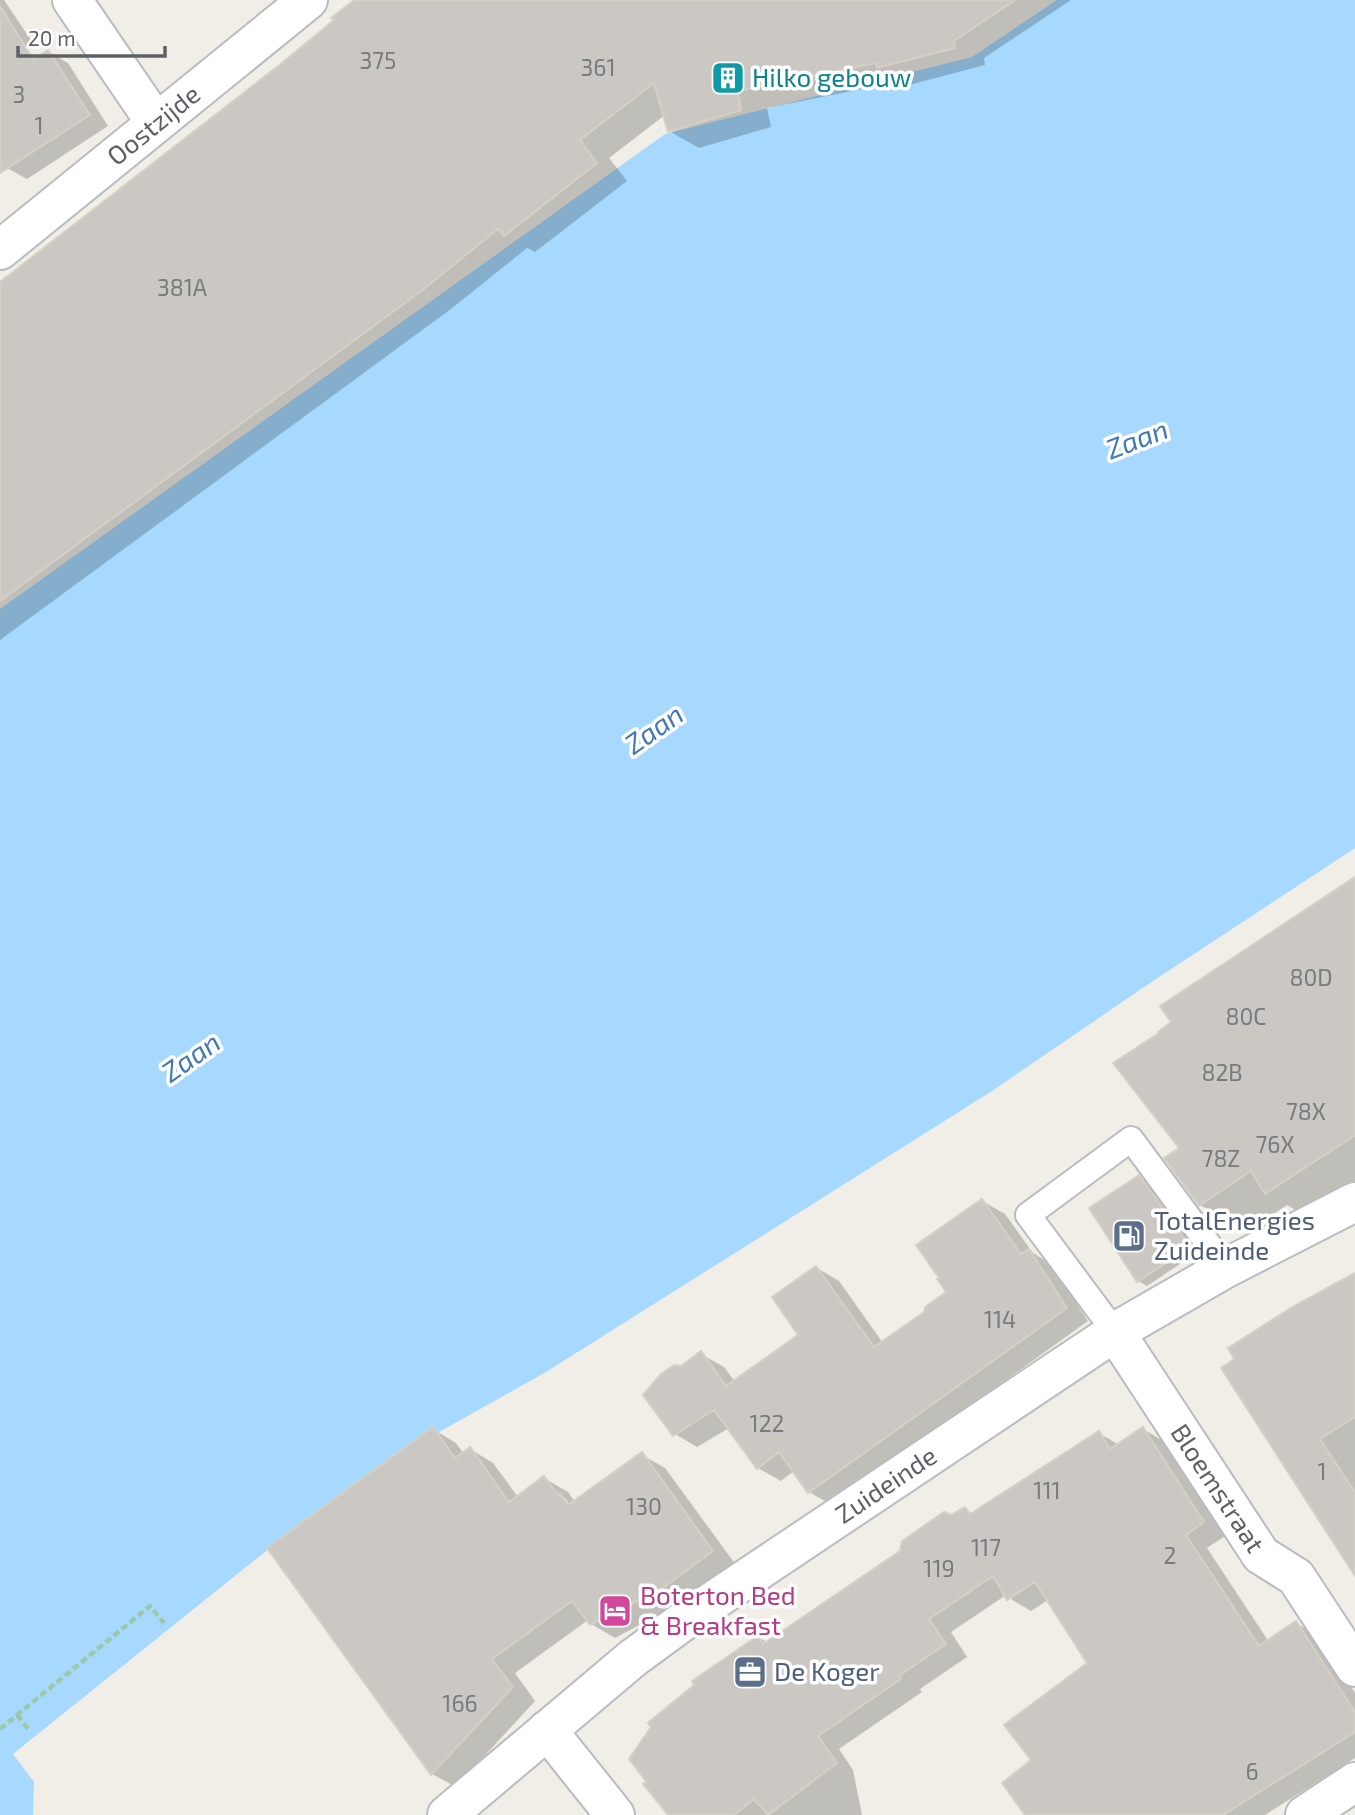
<svg xmlns="http://www.w3.org/2000/svg" width="1355" height="1815" font-family="'Exo 2',sans-serif">
	<rect width="100%" height="100%" fill="#f0eee6"/>
	<path fill="#a7d9ff" d="M 1057,0 L 1355,0 L 1355,848 L 1150,983 L 992,1091 L 546,1372 L 416,1445 L 286,1535 L 13,1754 L 34,1782 L 33,1815 L 0,1815 L 0,609 L 665,134 L 972,57 Z"/>
	<path fill="#0003" fill-rule="evenodd" d="M 0,0 L 4,0 L 33,43 L 0,65 Z
		M 356,0 L 1071,0 L 984,58 L 985,65 L 909,85 L 902,81 L 767,108 L 771,127 L 699,148 L 669,131 L 665,115 L 609,158 L 627,181 L 535,252 L 527,248 L 451,309 L 0,640 L 0,285 L 283,64 L 336,20 Z
		M 49,52 L 68,63 L 108,126 L 27,179 L 7,168 L 0,157 L 0,97 Z
		M 1355,879 L 1355,1192 L 1313,1220 L 1287,1205 L 1247,1232 L 1200,1205 L 1181,1149 L 1161,1034 Z
		M 1139,1177 L 1148,1182 L 1198,1252 L 1147,1286 L 1138,1281 Z
		M 982,1201 L 1005,1214 L 1033,1253 L 1051,1264 L 1088,1321 L 832,1505 L 809,1492 L 794,1471 L 781,1481 L 758,1468 L 729,1428 L 697,1447 L 675,1434 L 682,1368 L 701,1354 L 724,1367 L 735,1382 L 800,1336 L 817,1268 L 839,1281 L 883,1343 L 925,1313 L 949,1293 Z
		M 1355,1275 L 1355,1573 L 1224,1369 Z
		M 433,1429 L 456,1443 L 464,1454 L 470,1449 L 493,1463 L 518,1497 L 544,1478 L 568,1492 L 575,1502 L 642,1455 L 665,1468 L 736,1565 L 688,1599 L 615,1638 L 591,1624 L 588,1620 L 515,1673 L 535,1701 L 456,1787 L 432,1774 ZM 557,1493 L 564,1497 L 575,1511 L 572,1513 Z
		M 1143,1429 L 1165,1442 L 1225,1536 L 1207,1548 L 1269,1642 L 1296,1623 L 1319,1636 L 1355,1693 L 1355,1758 L 1265,1815 L 1028,1815 L 1034,1761 L 1090,1664 L 1048,1600 L 1031,1611 L 1009,1598 L 1006,1595 L 951,1632 L 967,1657 L 920,1689 L 922,1692 L 839,1749 L 853,1770 L 862,1815 L 671,1815 L 759,1637 L 768,1643 L 951,1517 L 965,1509 L 974,1514 L 1099,1433 L 1119,1445 Z"/>
	<path fill="#cbc8c3" stroke="#d5d0c4" stroke-width="2" d="M 354,0 L 1015,0 L 954,41 L 955,48 L 877,68 L 876,63 L 738,91 L 741,110 L 668,132 L 654,83 L 580,140 L 597,163 L 504,236 L 498,229 L 420,292 L 0,601 L 0,282 L 282,63 L 334,20 L 331,18 Z
		M 0,6 L 33,59 L 48,50 L 90,115 L 0,173 Z
		M 1355,877 L 1355,1135 L 1265,1194 L 1251,1171 L 1199,1206 L 1164,1158 L 1179,1148 L 1113,1063 L 1159,1033 L 1158,1032 L 1171,1022 L 1160,1006 Z
		M 1139,1175 L 1190,1247 L 1137,1282 L 1089,1208 Z
		M 982,1199 L 1021,1254 L 1029,1249 L 1067,1308 L 808,1493 L 779,1452 L 757,1469 L 714,1410 L 673,1436 L 643,1395 L 660,1375 L 674,1365 L 681,1366 L 701,1351 L 726,1386 L 798,1335 L 772,1297 L 816,1266 L 874,1347 L 924,1312 L 925,1307 L 946,1292 L 937,1279 L 939,1278 L 916,1245 Z
		M 1355,1273 L 1355,1417 L 1320,1439 L 1355,1492 L 1355,1576 L 1221,1368 L 1234,1359 L 1228,1348 L 1294,1306 Z
		M 433,1427 L 455,1458 L 470,1447 L 509,1502 L 544,1476 L 558,1495 L 560,1493 L 568,1505 L 642,1452 L 713,1551 L 664,1587 L 590,1625 L 572,1601 L 492,1659 L 513,1687 L 431,1775 L 267,1548 Z
		M 1143,1427 L 1204,1522 L 1186,1535 L 1259,1646 L 1296,1621 L 1355,1712 L 1355,1732 L 1223,1815 L 1025,1815 L 1002,1783 L 1031,1760 L 1004,1725 L 1087,1663 L 1035,1582 L 1007,1600 L 993,1576 L 929,1619 L 946,1644 L 899,1676 L 901,1679 L 818,1736 L 837,1763 L 768,1815 L 754,1799 L 734,1815 L 668,1815 L 643,1784 L 646,1781 L 629,1759 L 651,1727 L 648,1723 L 694,1685 L 692,1681 L 759,1635 L 763,1644 L 900,1551 L 902,1541 L 944,1512 L 951,1515 L 965,1507 L 970,1514 L 1099,1431 L 1110,1449 Z"/>
	<g fill="none" stroke-linecap="round" stroke-linejoin="round">
		<defs>
			<path id="lane" d="M 1115,1332 L 1028,1215 L 1131,1139 L 1226,1268"/>
			<g id="street">
				<path d="M 72,0 L 156,123"/>
				<path id="s1" d="M 0,250 L 308,0"/>
				<path id="s2" d="M 1115,1332 L 1261,1555 L 1296,1577 L 1355,1667"/>
				<path d="M 547,1730 L 615,1815"/>
				<path d="M 1305,1815 L 1355,1782"/>
			</g>
			<g id="secondary">
				<path id="s3" d="M 447,1815 L 633,1658 L 689,1617 L 1115,1332 L 1226,1268 L 1355,1202"/>
			</g>
		</defs>
		<use href="#lane" stroke="#b8bbc0" stroke-width="28"/>
		<use href="#street" stroke="#b8bbc0" stroke-width="42"/>
		<use href="#secondary" stroke="#b9bcc2" stroke-width="42"/>
		<path stroke="#9bc9a8" stroke-width="4.5" stroke-dasharray="7 3.5" stroke-linecap="butt" d="M 17,1715 L 30,1731
			M 0,1729 L 150,1606 L 164,1623"/>
		<use href="#lane" stroke="#fff" stroke-width="24"/>
		<use href="#street" stroke="#fff" stroke-width="38"/>
		<use href="#secondary" stroke="#fff" stroke-width="38"/>
	</g>
	<defs>
		<symbol id="building-square" viewBox="-11 -11 22 22"><rect x="-9" y="-9" width="18" height="18" rx="4" fill="#0f9aa8" stroke="#fff"/><path d="M-4-6H4V6H1V3H-1V6H-4ZM-2.5-4.3h1.7v1.8h-1.7ZM.8-4.3h1.7v1.8H.8ZM-2.5-1h1.7V.8h-1.7ZM.8-1h1.7V.8H.8Z" fill="#fff"/></symbol>
		<symbol id="fuel-square" viewBox="-11 -11 22 22"><rect x="-9" y="-9" width="18" height="18" rx="4" fill="#5c6f8a" stroke="#fff"/><path d="M-5.5-6h7V0h2V4h1.3V-2.5L3-4.5l.8-.8L6-3V5H2.5V1h-1V6h-7ZM-4.2-4.7v3.2H.2V-4.7Z" fill="#fff"/></symbol>
		<symbol id="hotel-square" viewBox="-11 -11 22 22"><rect x="-9" y="-9" width="18" height="18" rx="4" fill="#d1479c" stroke="#fff"/><path d="M-6-4.5h1.5V1H6V5H4.5V3h-9V5H-6ZM-4 0a1.8 1.8 0 1 1 3.6 0ZM.5 0V-2.5h3Q6-2.5 6 0Z" fill="#fff"/></symbol>
		<symbol id="office-square" viewBox="-11 -11 22 22"><rect x="-9" y="-9" width="18" height="18" rx="4" fill="#5c6f8a" stroke="#fff"/><path d="M-6-3h4V-5.5h4V-3h4V5H-6ZM-1-4.5V-3h2v-1.5ZM-6 0V1H6V0Z" fill="#fff"/></symbol>
	</defs>
	<g fill-rule="evenodd">
		<use href="#building-square" x="709" y="59" width="38" height="38"/>
		<use href="#fuel-square" x="1110" y="1217" width="38" height="38"/>
		<use href="#hotel-square" x="596" y="1592" width="38" height="38"/>
		<use href="#office-square" x="731" y="1653" width="38" height="38"/>
	</g>
	<g text-anchor="middle" stroke-width="7" stroke-linejoin="round" paint-order="stroke">
		<g font-size="23" fill="#787b7e">
			<text x="378" y="69">375</text>
			<text x="598" y="76">361</text>
			<text x="19" y="103">3</text>
			<text x="39" y="134">1</text>
			<text x="182" y="296">381A</text>
			<text x="1311" y="986">80D</text>
			<text x="1246" y="1025">80C</text>
			<text x="1222" y="1081">82B</text>
			<text x="1306" y="1120">78X</text>
			<text x="1275" y="1153">76X</text>
			<text x="1221" y="1167">78Z</text>
			<text x="1000" y="1328">114</text>
			<text x="767" y="1432">122</text>
			<text x="1322" y="1480">1</text>
			<text x="1047" y="1499">111</text>
			<text x="644" y="1515">130</text>
			<text x="986" y="1556">117</text>
			<text x="1170" y="1564">2</text>
			<text x="939" y="1577">119</text>
			<text x="460" y="1712">166</text>
			<text x="1252" y="1780">6</text>
		</g>
		<g font-size="26" fill="#0d838f" stroke="#fff" text-anchor="start">
			<text x="752" y="87">Hilko gebouw</text>
		</g>
		<g font-size="26" fill="#5d6167" stroke="#fff">
			<text dy="9" stroke="none"><textPath href="#s1" startOffset="198">Oostzijde</textPath></text>
			<text dy="9" stroke="none"><textPath href="#s3" startOffset="550">Zuideinde</textPath></text>
			<text dy="9" stroke="none"><textPath href="#s2" startOffset="187">Bloemstraat</textPath></text>
		</g>
		<g font-size="26" fill="#4e5e75" stroke="#fff" text-anchor="start">
			<text x="1154" y="1230">TotalEnergies<tspan x="1154" dy="30">Zuideinde</tspan></text>
			<text x="774" y="1681">De Koger</text>
		</g>
		<g font-size="26" fill="#b23c85" stroke="#fff" text-anchor="start">
			<text x="640" y="1605">Boterton Bed<tspan x="640" dy="30">&amp; Breakfast</tspan></text>
		</g>
		<g font-size="28" font-style="italic" fill="#4179b4" stroke="#fff">
			<text transform="translate(1137 439) rotate(-21)" y="10">Zaan</text>
			<text transform="translate(654 729) rotate(-35)" y="10">Zaan</text>
			<text transform="translate(191 1057) rotate(-35)" y="10">Zaan</text>
		</g>
	</g>
	<path d="M18 46v10h147v-10" fill="none" stroke="#5d6167" stroke-width="3.5"/>
	<text x="28" y="46" font-size="21" fill="#5d6167" stroke="#ffffff" stroke-width="5" paint-order="stroke">20 m</text>
</svg>
